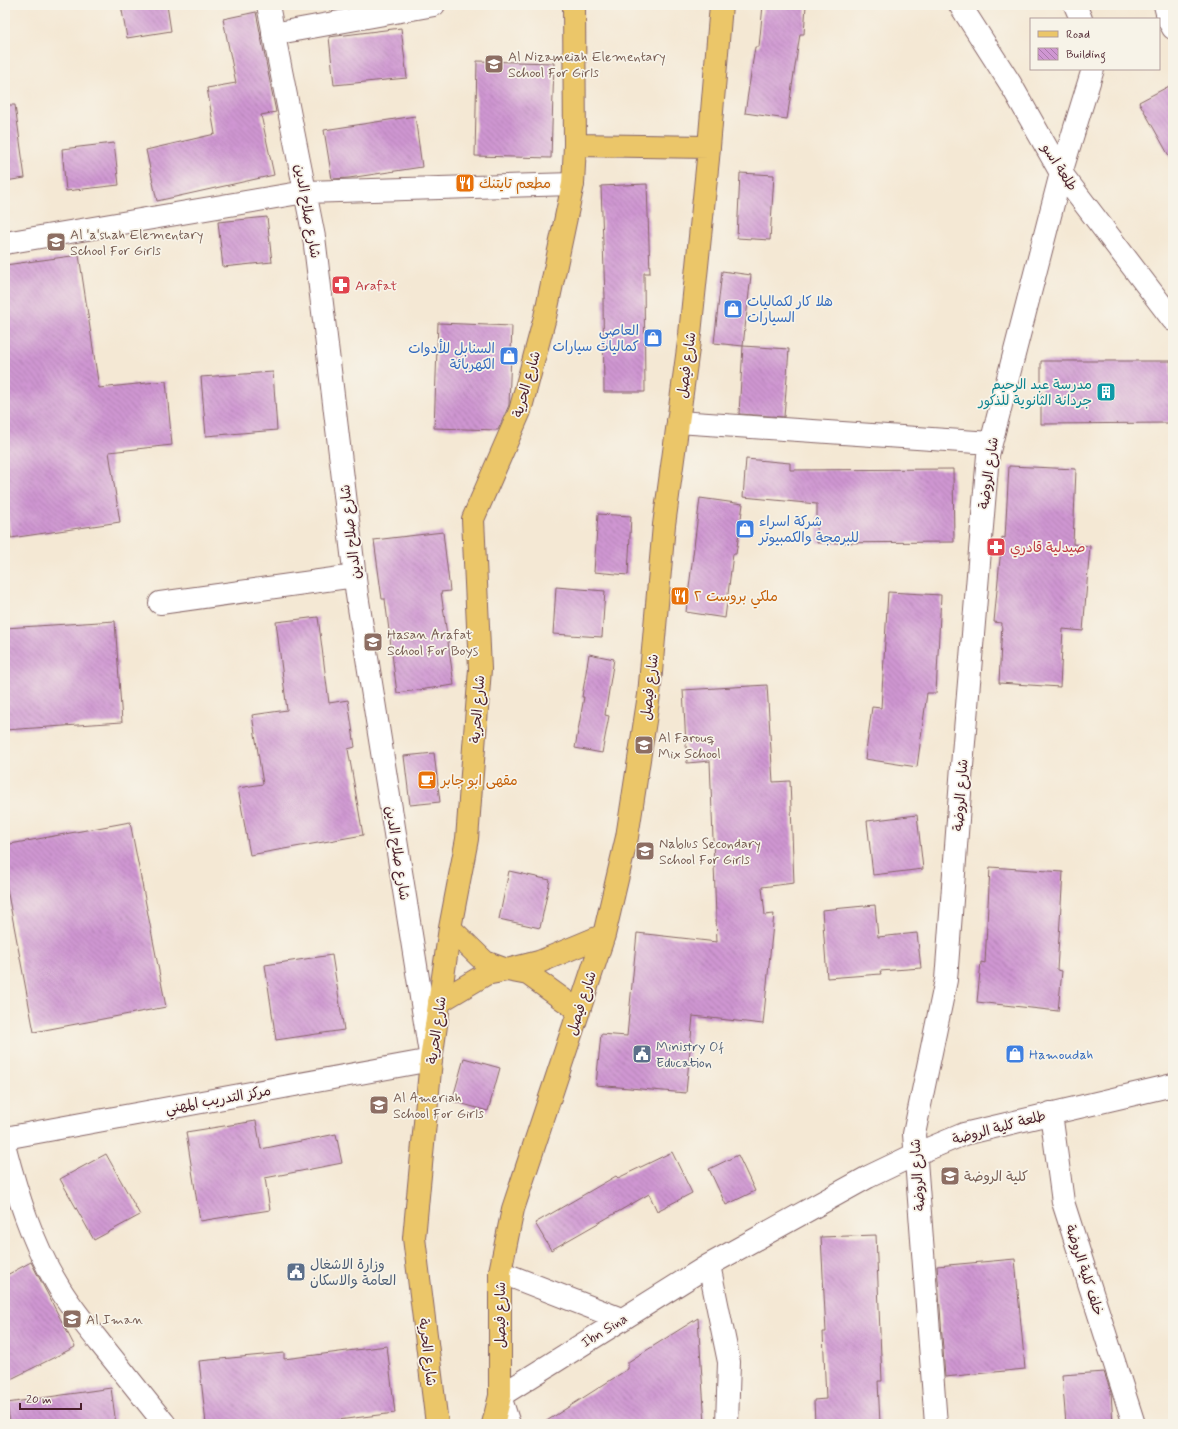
<svg xmlns="http://www.w3.org/2000/svg" width="1178" height="1429" font-family="Mynerve,'Playpen Sans Arabic',sans-serif">
	<defs>
		<pattern id="building-back-hatch" width="6" height="6" patternUnits="userSpaceOnUse"><rect width="6" height="6" fill="#cf96d2"/><path d="M-1 5l2 2M0 0l6 6M5-1l2 2" fill="none" stroke="#aa7aab"/></pattern>
	</defs>
	<rect width="100%" height="100%" fill="#f7f3e8"/>
	<filter id="ink" filterUnits="userSpaceOnUse"><feTurbulence type="fractalNoise" baseFrequency=".025" numOctaves="2"/><feDisplacementMap in="SourceGraphic" scale="8" xChannelSelector="R" yChannelSelector="G"/><feConvolveMatrix kernelMatrix="1 2 1 2 8 2 1 2 1" color-interpolation-filters="sRGB"/></filter>
	<filter id="wash" filterUnits="userSpaceOnUse"><feTurbulence type="fractalNoise" baseFrequency=".012" numOctaves="4" result="noise"/><feDisplacementMap in="SourceGraphic" scale="16" xChannelSelector="R" yChannelSelector="G"/><feGaussianBlur stdDeviation="0.9" result="paint"/><feColorMatrix in="noise" values="0 0 0 0 0 0 0 0 0 0 0 0 0 0 0 0 0 1.4 0 .05"/><feComposite in="paint" operator="in"/></filter>
	<g filter="url(#wash)">
		<rect width="100%" height="100%" fill="#f4e8d4"/>
		<g id="blocks">
			<path fill="url(#building-back-hatch)" d="M 121,5 L 167,5 L 171,31 L 127,38 Z
				M 763,5 L 806,5 L 804,34 L 800,34 L 787,119 L 745,113 L 755,47 L 759,47 Z
				M 256,12 L 276,112 L 261,115 L 274,175 L 157,201 L 146,150 L 215,134 L 207,88 L 236,83 L 223,19 Z
				M 401,28 L 407,78 L 334,85 L 329,37 Z
				M 477,61 L 554,63 L 551,158 L 475,156 Z
				M 1173,84 L 1173,163 L 1139,102 Z
				M 5,105 L 15,105 L 25,178 L 5,181 Z
				M 415,116 L 422,167 L 349,178 L 332,179 L 324,130 Z
				M 114,143 L 119,185 L 66,191 L 62,149 Z
				M 740,173 L 774,175 L 770,240 L 737,238 Z
				M 647,184 L 650,273 L 644,273 L 645,392 L 604,392 L 603,298 L 605,298 L 601,186 Z
				M 267,217 L 272,262 L 223,267 L 218,222 Z
				M 79,255 L 99,388 L 166,381 L 172,445 L 109,452 L 120,522 L 11,538 L 5,498 L 5,265 Z
				M 722,271 L 751,275 L 743,346 L 714,343 Z
				M 438,323 L 512,326 L 509,405 L 498,430 L 434,428 Z
				M 743,346 L 789,349 L 784,417 L 739,414 Z
				M 1041,361 L 1171,361 L 1171,423 L 1041,424 Z
				M 273,372 L 277,430 L 206,436 L 201,377 Z
				M 746,459 L 790,463 L 790,470 L 953,469 L 954,542 L 817,543 L 817,504 L 743,497 Z
				M 1009,466 L 1076,469 L 1073,544 L 1090,546 L 1083,631 L 1063,629 L 1060,687 L 999,683 L 1002,623 L 994,622 L 1002,537 L 1005,538 Z
				M 700,498 L 743,504 L 736,554 L 733,554 L 725,618 L 686,612 Z
				M 598,514 L 631,516 L 628,575 L 594,572 Z
				M 443,532 L 450,591 L 441,592 L 454,685 L 397,693 L 385,599 L 382,599 L 374,540 Z
				M 556,587 L 605,591 L 602,637 L 553,634 Z
				M 888,592 L 941,595 L 936,693 L 927,693 L 917,767 L 865,759 L 872,707 L 881,708 Z
				M 318,617 L 329,703 L 348,700 L 355,747 L 348,749 L 363,835 L 250,855 L 238,788 L 263,784 L 252,715 L 287,710 L 276,622 Z
				M 115,621 L 122,722 L 5,730 L 5,628 Z
				M 589,654 L 614,659 L 605,715 L 609,716 L 602,753 L 575,748 L 584,697 L 582,697 Z
				M 767,685 L 773,782 L 790,781 L 794,883 L 762,887 L 765,915 L 774,914 L 763,1024 L 693,1016 L 686,1093 L 596,1085 L 601,1034 L 627,1036 L 637,933 L 717,942 L 710,761 L 687,763 L 683,690 Z
				M 434,753 L 440,802 L 410,805 L 404,756 Z
				M 917,815 L 923,869 L 873,875 L 867,821 Z
				M 130,822 L 166,1007 L 34,1032 L 5,878 L 5,845 Z
				M 990,867 L 1063,872 L 1057,970 L 1062,971 L 1058,1011 L 977,1002 L 981,962 L 985,963 Z
				M 509,871 L 550,880 L 540,928 L 499,919 Z
				M 875,905 L 878,937 L 917,933 L 921,968 L 880,971 L 881,974 L 827,978 L 822,910 Z
				M 332,955 L 344,1030 L 276,1040 L 265,965 Z
				M 464,1058 L 500,1068 L 488,1111 L 452,1101 Z
				M 256,1121 L 261,1149 L 336,1134 L 342,1163 L 265,1178 L 270,1210 L 200,1221 L 186,1132 Z
				M 672,1152 L 692,1193 L 657,1211 L 649,1194 L 551,1250 L 535,1223 L 616,1176 L 618,1178 Z
				M 106,1154 L 140,1215 L 94,1240 L 60,1179 Z
				M 738,1155 L 755,1191 L 726,1205 L 709,1169 Z
				M 876,1235 L 882,1381 L 878,1381 L 880,1424 L 815,1424 L 814,1400 L 826,1399 L 823,1332 L 826,1332 L 821,1237 Z
				M 1015,1259 L 1025,1369 L 945,1377 L 937,1266 Z
				M 31,1262 L 75,1347 L 5,1382 L 5,1276 Z
				M 698,1318 L 705,1424 L 542,1424 L 628,1369 L 628,1362 Z
				M 387,1346 L 395,1413 L 305,1424 L 206,1424 L 199,1361 L 284,1353 L 284,1359 Z
				M 1104,1372 L 1111,1392 L 1113,1424 L 1066,1424 L 1062,1375 Z
				M 111,1388 L 116,1424 L 10,1424 L 7,1403 Z"/>
		</g>
	</g>
	<g filter="url(#ink)">
		<use href="#blocks" fill-opacity="0" stroke="#866566" stroke-width="1"/>
		<g fill="none" stroke-linecap="round" stroke-linejoin="round">
			<defs>
				<path id="minor" d="M 960,5 L 1010,83 L 1061,173 L 1173,320
					M 1075,5 L 1081,19
					M 1165,5 L 1169,21 L 1173,28
					M 273,34 L 434,5
					M 5,243 L 305,192 L 573,184
					M 678,422 L 991,443
					M 160,603 L 355,576
					M 1051,1113 L 1063,1202 L 1134,1424
					M 5,1138 L 431,1060 L 357,595 L 314,237 L 268,5
					M 5,1148 C 17,1194 32,1242 57,1284 C 69,1305 85,1324 100,1343 C 122,1370 143,1397 165,1424
					M 709,1265 L 729,1362 L 727,1424
					M 500,1272 L 621,1319
					M 509,1424 L 500,1396 L 709,1265 L 868,1177 L 916,1154 L 964,1134 L 1173,1085
					M 936,1424 L 914,1134 L 946,980 L 962,766 L 988,455 L 1061,173 L 1093,69"/>
				<path id="major" d="M 575,145 L 709,147
					M 450,928 L 485,962 L 507,970 L 539,962 L 604,935
					M 439,1002 L 486,974 L 507,970 L 528,974 L 579,1011
					M 437,1424 L 414,1238 L 431,1060 L 450,928 L 467,839 L 480,669 L 473,519 L 520,411 L 545,317 L 573,184 L 575,145 L 574,5
					M 493,1424 L 500,1396 L 500,1272 L 513,1209 L 604,935 L 627,837 L 649,695 L 664,525 L 690,334 L 708,159 L 721,5"/>
			</defs>
			<use href="#minor" stroke="#866566" stroke-width="24"/>
			<use href="#major" stroke="#866566" stroke-width="24"/>
			<use href="#minor" stroke="#fff" stroke-width="22"/>
			<use href="#major" stroke="#ebc669" stroke-width="22"/>
		</g>
	</g>
	<defs>
		<symbol id="school-square" viewBox="-11 -11 22 22"><rect x="-9" y="-9" width="18" height="18" rx="4" fill="#8d6e63" stroke="#f7f3e8"/><path d="M0-5L7-2L0 1L-7-2ZM-4 1L0 2.5L4 1V4Q0 6-4 4Z" fill="#fff"/></symbol>
		<symbol id="restaurant-square" viewBox="-11 -11 22 22"><rect x="-9" y="-9" width="18" height="18" rx="4" fill="#e8710a" stroke="#f7f3e8"/><path d="M-5-6h1v4h1v-4h1v4h1v-4h1v5L-1.5 .5V6h-2V.5L-5-1ZM5-6V6H3V1.5H1.5Q1.5-4 5-6Z" fill="#fff"/></symbol>
		<symbol id="pharmacy-square" viewBox="-11 -11 22 22"><rect x="-9" y="-9" width="18" height="18" rx="4" fill="#e0444e" stroke="#f7f3e8"/><path d="M-2-6h4v4h4v4h-4v4h-4v-4h-4v-4h4Z" fill="#fff"/></symbol>
		<symbol id="shop-square" viewBox="-11 -11 22 22"><rect x="-9" y="-9" width="18" height="18" rx="4" fill="#3f7fe0" stroke="#f7f3e8"/><path d="M-5-2.5h2.3a2.7 3.5 0 0 1 5.4 0H5L5.5 6h-11ZM-1.5-2.5h3a1.5 2.3 0 0 0-3 0Z" fill="#fff"/></symbol>
		<symbol id="building-square" viewBox="-11 -11 22 22"><rect x="-9" y="-9" width="18" height="18" rx="4" fill="#0f9aa8" stroke="#f7f3e8"/><path d="M-4-6H4V6H1V3H-1V6H-4ZM-2.5-4.3h1.7v1.8h-1.7ZM.8-4.3h1.7v1.8H.8ZM-2.5-1h1.7V.8h-1.7ZM.8-1h1.7V.8H.8Z" fill="#fff"/></symbol>
		<symbol id="cafe-square" viewBox="-11 -11 22 22"><rect x="-9" y="-9" width="18" height="18" rx="4" fill="#e8710a" stroke="#f7f3e8"/><path d="M-5.5-4.5H6V0H3Q3 3.5 0 3.5H-2.5Q-5.5 3.5-5.5 0ZM3-3.2v2h1.7v-2ZM-6 4.5H4V6H-6Z" fill="#fff"/></symbol>
		<symbol id="civic-square" viewBox="-11 -11 22 22"><rect x="-9" y="-9" width="18" height="18" rx="4" fill="#5c6f8a" stroke="#f7f3e8"/><path d="M-.6-6.5H3V-4.5H.6V-3L4-1V1h2V6H-6V1h2V-1L-.6-3ZM-1.2 2.5V6h2.4V2.5Z" fill="#fff"/></symbol>
	</defs>
	<g fill-rule="evenodd">
		<use href="#school-square" x="483" y="53" width="22" height="22"/>
		<use href="#restaurant-square" x="454" y="172" width="22" height="22"/>
		<use href="#school-square" x="45" y="231" width="22" height="22"/>
		<use href="#pharmacy-square" x="330" y="274" width="22" height="22"/>
		<use href="#shop-square" x="722" y="298" width="22" height="22"/>
		<use href="#shop-square" x="642" y="327" width="22" height="22"/>
		<use href="#shop-square" x="498" y="345" width="22" height="22"/>
		<use href="#building-square" x="1095" y="381" width="22" height="22"/>
		<use href="#shop-square" x="734" y="518" width="22" height="22"/>
		<use href="#pharmacy-square" x="985" y="536" width="22" height="22"/>
		<use href="#restaurant-square" x="669" y="585" width="22" height="22"/>
		<use href="#school-square" x="362" y="631" width="22" height="22"/>
		<use href="#school-square" x="633" y="734" width="22" height="22"/>
		<use href="#cafe-square" x="416" y="769" width="22" height="22"/>
		<use href="#school-square" x="634" y="840" width="22" height="22"/>
		<use href="#civic-square" x="631" y="1043" width="22" height="22"/>
		<use href="#shop-square" x="1004" y="1043" width="22" height="22"/>
		<use href="#school-square" x="368" y="1094" width="22" height="22"/>
		<use href="#school-square" x="939" y="1165" width="22" height="22"/>
		<use href="#civic-square" x="285" y="1261" width="22" height="22"/>
		<use href="#school-square" x="61" y="1308" width="22" height="22"/>
	</g>
	<g text-anchor="middle" stroke-width="3.5" stroke-linejoin="round" paint-order="stroke">
		<g font-size="14" fill="#785e54" stroke="#f7f3e8" text-anchor="start">
			<text x="508" y="61">Al Nizameiah Elementary<tspan x="508" dy="16">School For Girls</tspan></text>
			<text x="70" y="239">Al 'a'shah Elementary<tspan x="70" dy="16">School For Girls</tspan></text>
			<text x="387" y="639">Hasan Arafat<tspan x="387" dy="16">School For Boys</tspan></text>
			<text x="658" y="742">Al Farouq<tspan x="658" dy="16">Mix School</tspan></text>
			<text x="659" y="848">Nablus Secondary<tspan x="659" dy="16">School For Girls</tspan></text>
			<text x="393" y="1102">Al Ameriah<tspan x="393" dy="16">School For Girls</tspan></text>
			<text x="964" y="1181">كلية الروضة</text>
			<text x="86" y="1324">Al Iman</text>
		</g>
		<g font-size="14" fill="#4a1f2b" stroke="#f7f3e8">
			<text transform="translate(1060 167) rotate(57)" y="5">طلعة اسو</text>
			<text transform="translate(308 211) rotate(80)" y="5">شارع صلاح الدين</text>
			<text transform="translate(686 365) rotate(-82)" y="5">شارع فيصل</text>
			<text transform="translate(526 384) rotate(-74)" y="5">شارع الحرية</text>
			<text transform="translate(988 473) rotate(-82)" y="5">شارع الروضة</text>
			<text transform="translate(350 532) rotate(-97)" y="5">شارع صلاح الدين</text>
			<text transform="translate(649 687) rotate(-83)" y="5">شارع فيصل</text>
			<text transform="translate(477 709) rotate(-86)" y="5">شارع الحرية</text>
			<text transform="translate(960 795) rotate(-86)" y="5">شارع الروضة</text>
			<text transform="translate(398 853) rotate(81)" y="5">شارع صلاح الدين</text>
			<text transform="translate(581 1003) rotate(-72)" y="5">شارع فيصل</text>
			<text transform="translate(436 1030) rotate(-82)" y="5">شارع الحرية</text>
			<text transform="translate(218 1099) rotate(-10)" y="5">مركز التدريب المهني</text>
			<text transform="translate(999 1127) rotate(-15)" y="5">طلعة كلية الروضة</text>
			<text transform="translate(917 1175) rotate(-94)" y="5">شارع الروضة</text>
			<text transform="translate(1085 1270) rotate(72)" y="5">خلف كلية الروضة</text>
			<text transform="translate(500 1315) rotate(-90)" y="5">شارع فيصل</text>
			<text transform="translate(604 1330) rotate(-32)" y="5">Ibn Sina</text>
			<text transform="translate(428 1352) rotate(83)" y="5">شارع الحرية</text>
		</g>
		<g font-size="14" fill="#c56008" stroke="#f7f3e8" text-anchor="start">
			<text x="479" y="188">مطعم تايتنك</text>
			<text x="694" y="601">ملكي بروست ٢</text>
			<text x="441" y="785">مقهى ابو جابر</text>
		</g>
		<g font-size="14" fill="#be3a42" stroke="#f7f3e8" text-anchor="start">
			<text x="355" y="290">Arafat</text>
			<text x="1010" y="552">صيدلية قادري</text>
		</g>
		<g font-size="14" fill="#366cbe" stroke="#f7f3e8" text-anchor="start">
			<text x="747" y="306">هلا كار لكماليات<tspan x="747" dy="16">السيارات</tspan></text>
			<text x="639" y="335" text-anchor="end">العاصي<tspan x="639" dy="16">كماليات سيارات</tspan></text>
			<text x="495" y="353" text-anchor="end">السنابل للأدوات<tspan x="495" dy="16">الكهربائة</tspan></text>
			<text x="759" y="526">شركة اسراء<tspan x="759" dy="16">للبرمجة والكمبيوتر</tspan></text>
			<text x="1029" y="1059">Hamoudah</text>
		</g>
		<g font-size="14" fill="#0d838f" stroke="#f7f3e8" text-anchor="end">
			<text x="1092" y="389">مدرسة عبد الرحيم<tspan x="1092" dy="16">جردانة الثانوية للذكور</tspan></text>
		</g>
		<g font-size="14" fill="#4e5e75" stroke="#f7f3e8" text-anchor="start">
			<text x="656" y="1051">Ministry Of<tspan x="656" dy="16">Education</tspan></text>
			<text x="310" y="1269">وزارة الاشغال<tspan x="310" dy="16">العامة والاسكان</tspan></text>
		</g>
	</g>
	<rect width="1178" height="1429" fill="none" stroke="#f7f3e8" stroke-width="20"/>
	<rect x="1030" y="18" width="130" height="52" fill="#f7f3e8" stroke="#b29e9c"/>
	<rect x="1038" y="31" width="20" height="6" fill="#ebc669" stroke="#b29e9c"/>
	<text x="1066" y="38" font-size="12" fill="#4a1f2b">Road</text>
	<rect x="1038" y="48" width="20" height="12" fill="url(#building-back-hatch)" stroke="#b29e9c"/>
	<text x="1066" y="58" font-size="12" fill="#4a1f2b">Building</text>
	<path d="M20 1403v6h61v-6" fill="none" stroke="#4a1f2b" stroke-width="2"/>
	<text x="26" y="1403" font-size="12" fill="#4a1f2b" stroke="#f7f3e8" stroke-width="3" paint-order="stroke">20 m</text>
</svg>
